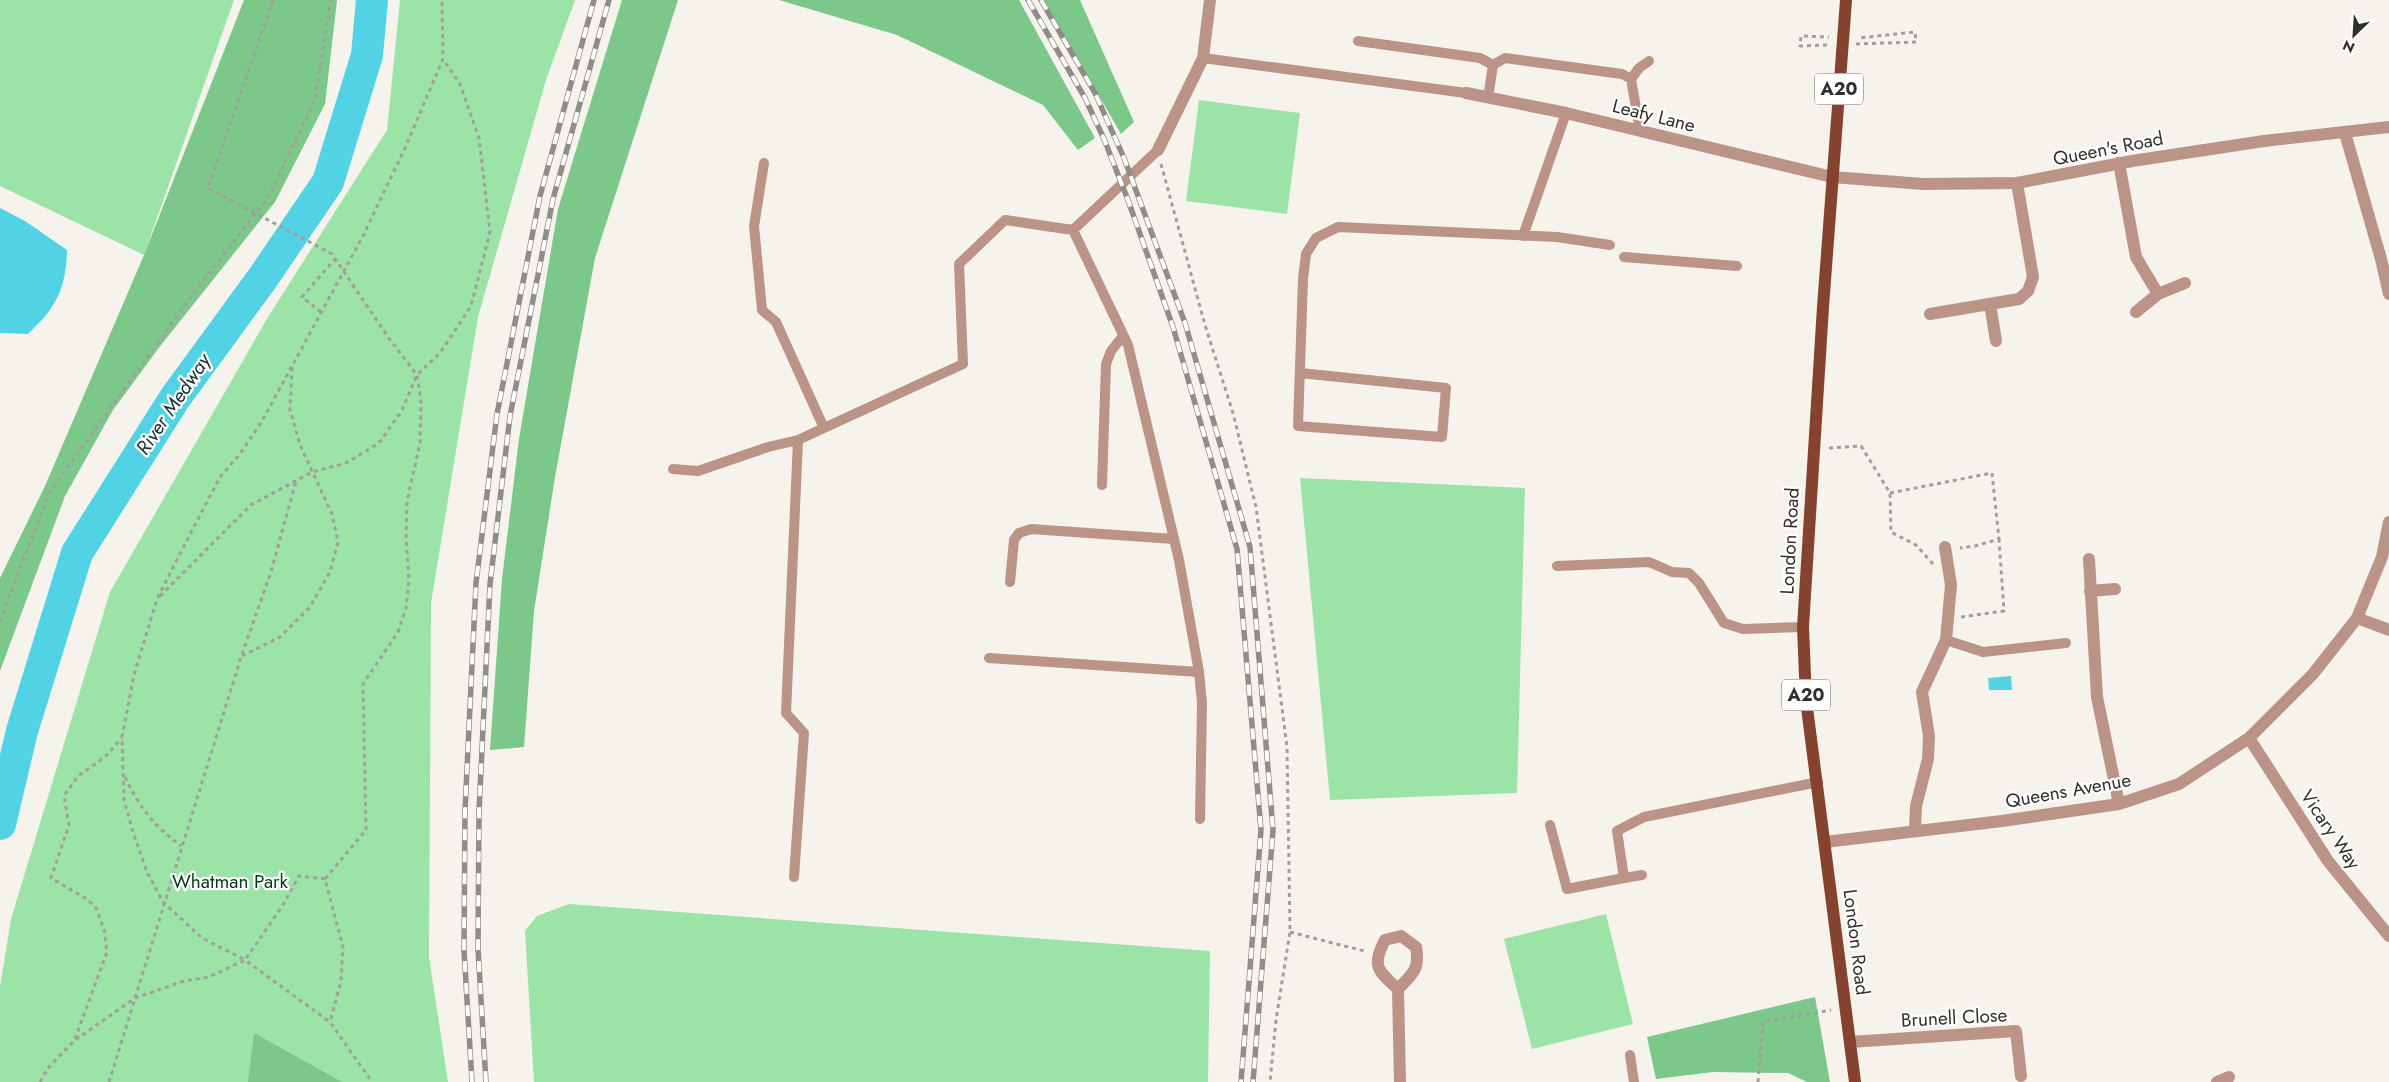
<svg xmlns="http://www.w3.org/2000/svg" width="2389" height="1082" font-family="Jost,sans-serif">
	<rect width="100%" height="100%" fill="#f6f2ec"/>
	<path fill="#9ce3a8" d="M 0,0 L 234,0 L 144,255 L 0,186 Z
		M 400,0 L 575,0 L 546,80 L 478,317 L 431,603 L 429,957 L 448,1082 L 0,1082 L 0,987 L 11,919 L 110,592 L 268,317 L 387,130 Z
		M 1199,100 L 1300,113 L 1287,214 L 1186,201 Z
		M 1300,478 L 1525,488 L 1517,793 L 1330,800 Z
		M 569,904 L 1210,951 L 1208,1082 L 534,1082 L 525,931 L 537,916 Z
		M 1606,914 L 1633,1024 L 1532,1049 L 1504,939 Z"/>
	<path fill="#7cc78a" d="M 244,0 L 337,0 L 325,104 L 275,202 L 161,345 L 113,410 L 65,496 L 0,671 L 0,578 L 45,486 L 144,255 Z
		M 622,0 L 678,0 L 595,258 L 555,477 L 534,611 L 524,747 L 490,750 L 502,579 L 519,439 L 558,209 Z
		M 779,0 L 1019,0 L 1095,138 L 1078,150 L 1043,105 L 897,35 Z
		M 1044,0 L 1080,0 L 1134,122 L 1121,134 Z
		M 1815,997 L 1830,1082 L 1807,1082 L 1788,1073 L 1713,1072 L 1656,1079 L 1647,1037 Z
		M 254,1033 L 342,1082 L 248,1082 Z"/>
	<path fill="#51d3e5" d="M 0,208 L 25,221 L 67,250 C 66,289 56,308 28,334 L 0,333 Z
		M 2011,676 L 2012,690 L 1989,690 L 1988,678 Z"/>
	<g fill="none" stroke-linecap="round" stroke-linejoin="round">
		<path stroke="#51d3e5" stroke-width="32" d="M 0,824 L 22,731 L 77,553 L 175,398 L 262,279 L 328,182 L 367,55 L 372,0"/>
		<path stroke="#a29f9b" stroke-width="3" stroke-dasharray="4 4" stroke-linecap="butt" d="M 273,0 L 208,188 L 332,254 L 388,337 L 417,375 L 421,402 L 420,443 L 407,502 L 406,536 L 409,580 L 406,608 L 398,632 L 363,684 L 366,830 L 325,879 L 343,947 L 341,981 L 330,1022
			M 1856,44 L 1916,42 L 1915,32 L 1859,38
			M 1827,45 L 1800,46 L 1801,36 L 1829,37
			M 1161,164 L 1205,325 L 1233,413 L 1256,507 L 1287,747 L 1290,932 L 1276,1020 L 1270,1082
			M 321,312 L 302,297 L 335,259
			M 1829,448 L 1861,446 L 1890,493 L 1891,532 L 1916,545 L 1933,564
			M 1890,493 L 1992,473 L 1999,539 L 1975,546 L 1960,548
			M 160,596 L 251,505 L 312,472 L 346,463 L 379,443 L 402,410 L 417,375 L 440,353 L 471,306 L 490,232 L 479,138 L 460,84 L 443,59
			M 1961,617 L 2004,611 L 1999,539
			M 0,621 L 49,493 L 196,290 L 270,195 L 315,99 L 331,0
			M 242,656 L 280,637 L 310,607 L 330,572 L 338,542 L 332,514 L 300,445 L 290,410 L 292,367
			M 125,777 C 140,808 153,825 181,846
			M 325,879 L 299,876 L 283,905 L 245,960 L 202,938 L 163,902 L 147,872 L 133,832 L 124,800 L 122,737 L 134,675 L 157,599 L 186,542 L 220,477 L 240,454 L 262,421 L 363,236 L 405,148 L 443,59 L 442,0
			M 1290,932 L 1364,951
			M 75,1039 L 107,952 L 104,929 L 96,908 L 87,899 L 51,878 L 69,825 L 64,796 L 78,776 L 105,757 L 122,738
			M 40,1082 L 48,1068 L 74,1041 L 135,998 L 184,981 L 209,977 L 245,960 L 330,1022 L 372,1082
			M 109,1082 L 241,657 L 271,572 L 296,481
			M 1758,1082 L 1763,1022 L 1831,1010"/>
		<path stroke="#bb9387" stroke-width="10" d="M 1358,41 L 1480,58 L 1493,65
			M 1203,58 L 1466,93
			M 1488,98 L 1493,65 L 1505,58 L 1622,74 L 1631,79
			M 1640,131 L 1631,79 L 1639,68 L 1649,61
			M 1158,150 L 1073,230 L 1128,345 L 1179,560 L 1199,672 L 1202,703 L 1200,819
			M 764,163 L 754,226 L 762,310 L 776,322 L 824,428
			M 1523,236 L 1566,113
			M 1624,257 L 1737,266
			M 1300,373 L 1446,388 L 1442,437 L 1298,426 L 1303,279 L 1306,254 L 1316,238 L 1338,227 L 1557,237 L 1610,245
			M 673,469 L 698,471 L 768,447 L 798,440
			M 1102,485 L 1106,364 L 1111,351 L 1123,336
			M 1557,566 L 1649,562 L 1672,572 L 1689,573 L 1699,583 L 1724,623 L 1743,629 L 1803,627
			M 1010,582 L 1014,540 L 1019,533 L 1031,529 L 1174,539
			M 1946,640 L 1983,652 L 2066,643
			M 989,658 L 1199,672
			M 1550,825 L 1567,889 L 1624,878 L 1617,831 L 1644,817 L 1818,782
			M 794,877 L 804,733 L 786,713 L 798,440 L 963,364 L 959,264 L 1005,220 L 1073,230
			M 1624,878 L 1642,875
			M 1630,1055 L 1634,1082"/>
		<path stroke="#bb9387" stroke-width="12" d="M 1466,93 L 1566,113 L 1832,177
			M 2345,133 L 2381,259 L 2389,294
			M 1158,150 L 1203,58 L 1210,0
			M 2119,163 L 2136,257 L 2158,294
			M 1990,304 L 1996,341
			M 2136,312 L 2158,294 L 2185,283
			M 1930,314 L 2019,299 L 2028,291 L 2033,277 L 2017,183
			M 2089,559 L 2097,697 L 2119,804
			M 2090,591 L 2115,589
			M 2357,618 L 2389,630
			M 2249,738 L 2328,861 L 2389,936
			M 1915,831 L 1916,806 L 1928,759 L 1929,736 L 1922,692 L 1946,640 L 1951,585 L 1945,547
			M 1825,842 L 2002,821 L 2119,804 L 2179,784 L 2249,738 L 2313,674 L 2357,618 L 2382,557 L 2389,522
			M 1401,936 L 1416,947 C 1420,970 1413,973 1398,989 C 1378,971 1371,966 1385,940 Z
			M 1398,989 L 1400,1082
			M 1850,1042 L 2016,1031 L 2021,1076
			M 2217,1082 L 2229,1077"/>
		<path stroke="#bb9387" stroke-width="12" d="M 1832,177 L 1923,184 L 2017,183 L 2132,161 L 2264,141 L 2389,127"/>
		<path stroke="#85422e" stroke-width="12" d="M 1846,0 L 1823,307 L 1803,627 L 1806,700 L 1855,1082"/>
		<defs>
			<path id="rail" d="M 1028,0 L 1085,98 L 1104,139 L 1128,200 L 1173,327 L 1237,549 L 1261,830 L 1241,1082
				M 1041,0 L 1095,93 L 1124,158 L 1185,323 L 1250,547 L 1273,830 L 1253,1082
				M 472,1082 L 464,950 L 465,810 L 476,583 L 497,414 L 540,196 L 594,0
				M 486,1082 L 478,949 L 479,811 L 490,584 L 510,416 L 553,199 L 609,0"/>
		</defs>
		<use href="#rail" stroke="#908d89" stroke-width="5.5"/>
		<use href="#rail" stroke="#fff" stroke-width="4" stroke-dasharray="11" stroke-linecap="butt"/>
	</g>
	<g text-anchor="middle" stroke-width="4.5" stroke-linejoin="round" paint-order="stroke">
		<g fill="#fff" stroke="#6e6d6b" stroke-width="1">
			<rect x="1815" y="73.5" width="48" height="31" rx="4"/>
			<rect x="1782" y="679.5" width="48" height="31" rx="4"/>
		</g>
		<g font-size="18" font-weight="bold" fill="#302f2c">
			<text x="1839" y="95">A20</text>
			<text x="1806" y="701">A20</text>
		</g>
		<g font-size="19" fill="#302f2c" stroke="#fff">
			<text transform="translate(1654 115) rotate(14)" y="7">Leafy Lane</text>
			<text transform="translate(2108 148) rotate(-11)" y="7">Queen's Road</text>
			<text transform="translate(1789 541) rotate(-87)" y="7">London Road</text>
			<text transform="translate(2068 790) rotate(-10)" y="7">Queens Avenue</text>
			<text transform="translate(2331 829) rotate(56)" y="7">Vicary Way</text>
			<text transform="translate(1857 942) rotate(83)" y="7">London Road</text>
			<text transform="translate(1954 1017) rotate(-3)" y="7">Brunell Close</text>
		</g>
		<g font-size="19" fill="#013b15" stroke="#fff">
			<text x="230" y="888">Whatman Park</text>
		</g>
		<g font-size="20" font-style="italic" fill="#172e31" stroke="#fff">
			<text transform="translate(173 404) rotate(-56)" y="7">River Medway</text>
		</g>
	</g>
	<g transform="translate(2354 35) rotate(205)" stroke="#ffffff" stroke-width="4" paint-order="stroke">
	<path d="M0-4L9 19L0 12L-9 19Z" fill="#302f2c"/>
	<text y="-8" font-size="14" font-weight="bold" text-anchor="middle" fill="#302f2c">N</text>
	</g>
</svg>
